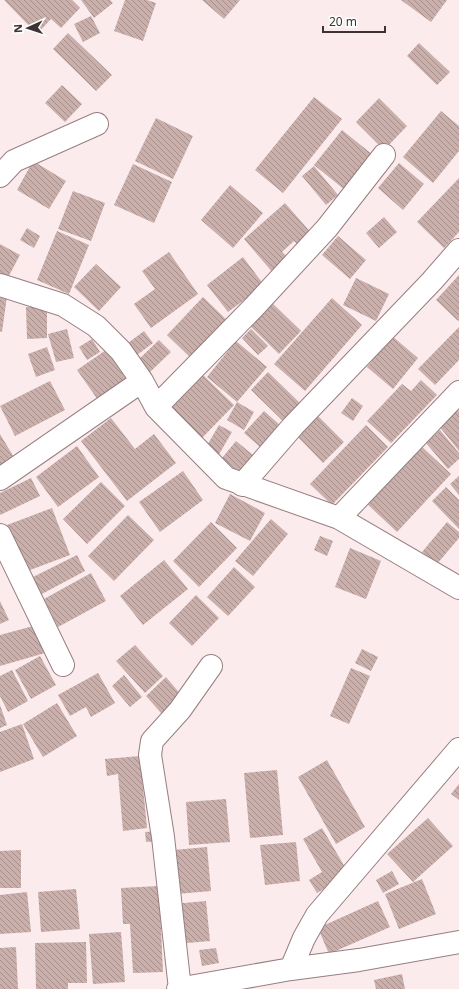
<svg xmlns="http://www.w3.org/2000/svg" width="459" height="989" font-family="'Noto Sans',sans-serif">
	<defs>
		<pattern id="building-back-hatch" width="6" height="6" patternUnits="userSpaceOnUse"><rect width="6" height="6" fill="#caafab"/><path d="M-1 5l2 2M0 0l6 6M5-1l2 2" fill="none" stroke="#a58f8c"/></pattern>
	</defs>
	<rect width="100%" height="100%" fill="#fcebed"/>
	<path fill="url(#building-back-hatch)" d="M 4,0 L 72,0 L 80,8 L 61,28 L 51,19 L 37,34 Z
		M 81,0 L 110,0 L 113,3 L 94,18 Z
		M 125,0 L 147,0 L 156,3 L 143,41 L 114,31 Z
		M 202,0 L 240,0 L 224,19 Z
		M 401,0 L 447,0 L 431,22 Z
		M 91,16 L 100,33 L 83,42 L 74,24 Z
		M 68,33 L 112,75 L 96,91 L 53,49 Z
		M 419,43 L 450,72 L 437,85 L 407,56 Z
		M 62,85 L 82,104 L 65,122 L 45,103 Z
		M 314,97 L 342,119 L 283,193 L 255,170 Z
		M 379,98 L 407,126 L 384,150 L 356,122 Z
		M 441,111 L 459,126 L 459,151 L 433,183 L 403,157 Z
		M 156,118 L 193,136 L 173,179 L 135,161 Z
		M 342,130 L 373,155 L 345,190 L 314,165 Z
		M 33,161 L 66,181 L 49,209 L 17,190 Z
		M 399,163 L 424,184 L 403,210 L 378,188 Z
		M 133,164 L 172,182 L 154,223 L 114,205 Z
		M 314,166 L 338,195 L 326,205 L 302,176 Z
		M 459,178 L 459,232 L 444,248 L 417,222 Z
		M 230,185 L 263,213 L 233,248 L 201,220 Z
		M 73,191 L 105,203 L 91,241 L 58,229 Z
		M 285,203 L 314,236 L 300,247 L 294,241 L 282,252 L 290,260 L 274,274 L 244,239 Z
		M 384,217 L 397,232 L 379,248 L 366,233 Z
		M 27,228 L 40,236 L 34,248 L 20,240 Z
		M 57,231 L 89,245 L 69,294 L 37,280 Z
		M 338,236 L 366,260 L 350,279 L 322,255 Z
		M 0,244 L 20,255 L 5,283 L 0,280 Z
		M 169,252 L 198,294 L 151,328 L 134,304 L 155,289 L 142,271 Z
		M 243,257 L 264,285 L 228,312 L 207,285 Z
		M 96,264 L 121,287 L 99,311 L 74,287 Z
		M 459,275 L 459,320 L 458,321 L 436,300 Z
		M 356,278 L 389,294 L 376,321 L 343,305 Z
		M 0,295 L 7,296 L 2,332 L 0,331 Z
		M 203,297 L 232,325 L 196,363 L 167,335 Z
		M 332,298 L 362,325 L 305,391 L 274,364 Z
		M 268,299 L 301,331 L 279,354 L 246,322 Z
		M 47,306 L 47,338 L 27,339 L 26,307 Z
		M 459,327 L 459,360 L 435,385 L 418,369 Z
		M 67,329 L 74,358 L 56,362 L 48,334 Z
		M 251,329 L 268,346 L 258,355 L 242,338 Z
		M 144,331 L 153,343 L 137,355 L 128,343 Z
		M 392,336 L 418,358 L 393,389 L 367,367 Z
		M 92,339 L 100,352 L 87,360 L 79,347 Z
		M 159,340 L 171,352 L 149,373 L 137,361 Z
		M 236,341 L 267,367 L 237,402 L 207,377 Z
		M 47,347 L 55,370 L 36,377 L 28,354 Z
		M 106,350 L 127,381 L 98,400 L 77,370 Z
		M 268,372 L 301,404 L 284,422 L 251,390 Z
		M 202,374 L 234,405 L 201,439 L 169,408 Z
		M 421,380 L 437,395 L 391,443 L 367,421 L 402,384 L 411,391 Z
		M 50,381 L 65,410 L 15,436 L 0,406 Z
		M 352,398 L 363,406 L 353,421 L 341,413 Z
		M 237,402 L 254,412 L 244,430 L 227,420 Z
		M 458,410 L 459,412 L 459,451 L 439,426 Z
		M 264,411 L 280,425 L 260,447 L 244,433 Z
		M 314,412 L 344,442 L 323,463 L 294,433 Z
		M 111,418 L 135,449 L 154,434 L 176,463 L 127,501 L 81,441 Z
		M 219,425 L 232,432 L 218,456 L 205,449 Z
		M 366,425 L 388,447 L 332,505 L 310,484 Z
		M 440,430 L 459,453 L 459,459 L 448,469 L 426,443 Z
		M 0,434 L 15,459 L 0,468 Z
		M 236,441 L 253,455 L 238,472 L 222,458 Z
		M 420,445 L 451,474 L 397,532 L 365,502 Z
		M 77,446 L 99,477 L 58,507 L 36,477 Z
		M 183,471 L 203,500 L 160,532 L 139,502 Z
		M 459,476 L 459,495 L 450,484 Z
		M 31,478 L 40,496 L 0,515 L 0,493 Z
		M 101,482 L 125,506 L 87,544 L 63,519 Z
		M 446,487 L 459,500 L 459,529 L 432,501 Z
		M 230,494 L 265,513 L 250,541 L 215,523 Z
		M 52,508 L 70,555 L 25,572 L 7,525 Z
		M 128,515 L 154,540 L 114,581 L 88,556 Z
		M 271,519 L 288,534 L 253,576 L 235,561 Z
		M 211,522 L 237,548 L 199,587 L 173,561 Z
		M 447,522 L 459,532 L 459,538 L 437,564 L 422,552 Z
		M 320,536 L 333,541 L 327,556 L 314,550 Z
		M 350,548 L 381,561 L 366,599 L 335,587 Z
		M 77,555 L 85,571 L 40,595 L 31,578 Z
		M 164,560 L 188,589 L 143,625 L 120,596 Z
		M 234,567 L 255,587 L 228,616 L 207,597 Z
		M 91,573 L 106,601 L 58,627 L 44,599 Z
		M 196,595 L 219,618 L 192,646 L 169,623 Z
		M 0,601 L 9,620 L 0,624 Z
		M 37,625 L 45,653 L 0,666 L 0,635 Z
		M 135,645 L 163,676 L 145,693 L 116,661 Z
		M 362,649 L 378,657 L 371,671 L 355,663 Z
		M 40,656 L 56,685 L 31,699 L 15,670 Z
		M 351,668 L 370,676 L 349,724 L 330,716 Z
		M 12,670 L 28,701 L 8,712 L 0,696 L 0,676 Z
		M 98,673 L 115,703 L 91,717 L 86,707 L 70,716 L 58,695 Z
		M 124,675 L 142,697 L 130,707 L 112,686 Z
		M 166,677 L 182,696 L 162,714 L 146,696 Z
		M 57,703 L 77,736 L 43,757 L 23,724 Z
		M 0,705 L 7,725 L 0,728 Z
		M 22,724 L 34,759 L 0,772 L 0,732 Z
		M 140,756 L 147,828 L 123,831 L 118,774 L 107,776 L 105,759 Z
		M 327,760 L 365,827 L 336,844 L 298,777 Z
		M 277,770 L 283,835 L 250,838 L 244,773 Z
		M 459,784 L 459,800 L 451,794 Z
		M 226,799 L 230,842 L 189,845 L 186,802 Z
		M 428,818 L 453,846 L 413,882 L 387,854 Z
		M 322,828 L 349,874 L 317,893 L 309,880 L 322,872 L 303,839 Z
		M 160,831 L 161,841 L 146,842 L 145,832 Z
		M 296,842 L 300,881 L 265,885 L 260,845 Z
		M 207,847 L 211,891 L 177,894 L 174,850 Z
		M 21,850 L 21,888 L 0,888 L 0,851 Z
		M 392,871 L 399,884 L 383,893 L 376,880 Z
		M 422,879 L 436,914 L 399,929 L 385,894 Z
		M 159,886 L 163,972 L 133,973 L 130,924 L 123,924 L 121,888 Z
		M 76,889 L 80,929 L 41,932 L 38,892 Z
		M 27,892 L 31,932 L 0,934 L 0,895 Z
		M 206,901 L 210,941 L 176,944 L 173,904 Z
		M 378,901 L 390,927 L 329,954 L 318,928 Z
		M 121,932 L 125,982 L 93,984 L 89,934 Z
		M 86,942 L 87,983 L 68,983 L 68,989 L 36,989 L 35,943 Z
		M 16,947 L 18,989 L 0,989 L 0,948 Z
		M 216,948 L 219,963 L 202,966 L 199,950 Z
		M 402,974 L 405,989 L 376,989 L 374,980 Z"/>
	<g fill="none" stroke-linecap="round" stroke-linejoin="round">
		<defs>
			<path id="minor" d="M 0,176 L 14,161 L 97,124
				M 0,285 L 63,305 L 96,326 L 121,351 L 142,381 L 156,407 L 226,478 L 339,518 L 459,588
				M 156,407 L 254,307 L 327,228 L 384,155
				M 0,479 L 142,381
				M 242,485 L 293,426 L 432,281 L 459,250
				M 339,518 L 459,392
				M 0,535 L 63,665
				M 291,969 L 304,938 L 317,915 L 459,749
				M 178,989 L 291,969 L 359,960 L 459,942
				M 180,989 L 163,837 L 150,755 L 152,741 L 180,710 L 211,666"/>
		</defs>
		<use href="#minor" stroke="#977e81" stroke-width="24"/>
		<use href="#minor" stroke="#fff" stroke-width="22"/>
	</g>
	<g transform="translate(28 28) rotate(267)" stroke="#ffffff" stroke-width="3" paint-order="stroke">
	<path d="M0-3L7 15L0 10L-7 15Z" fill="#3d3234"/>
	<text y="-6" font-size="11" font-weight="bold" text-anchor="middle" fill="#3d3234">N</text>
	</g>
	<path d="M323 26v6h62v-6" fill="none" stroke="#3d3234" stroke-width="2"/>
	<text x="329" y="26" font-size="12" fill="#3d3234" stroke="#ffffff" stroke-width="3" paint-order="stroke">20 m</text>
</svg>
